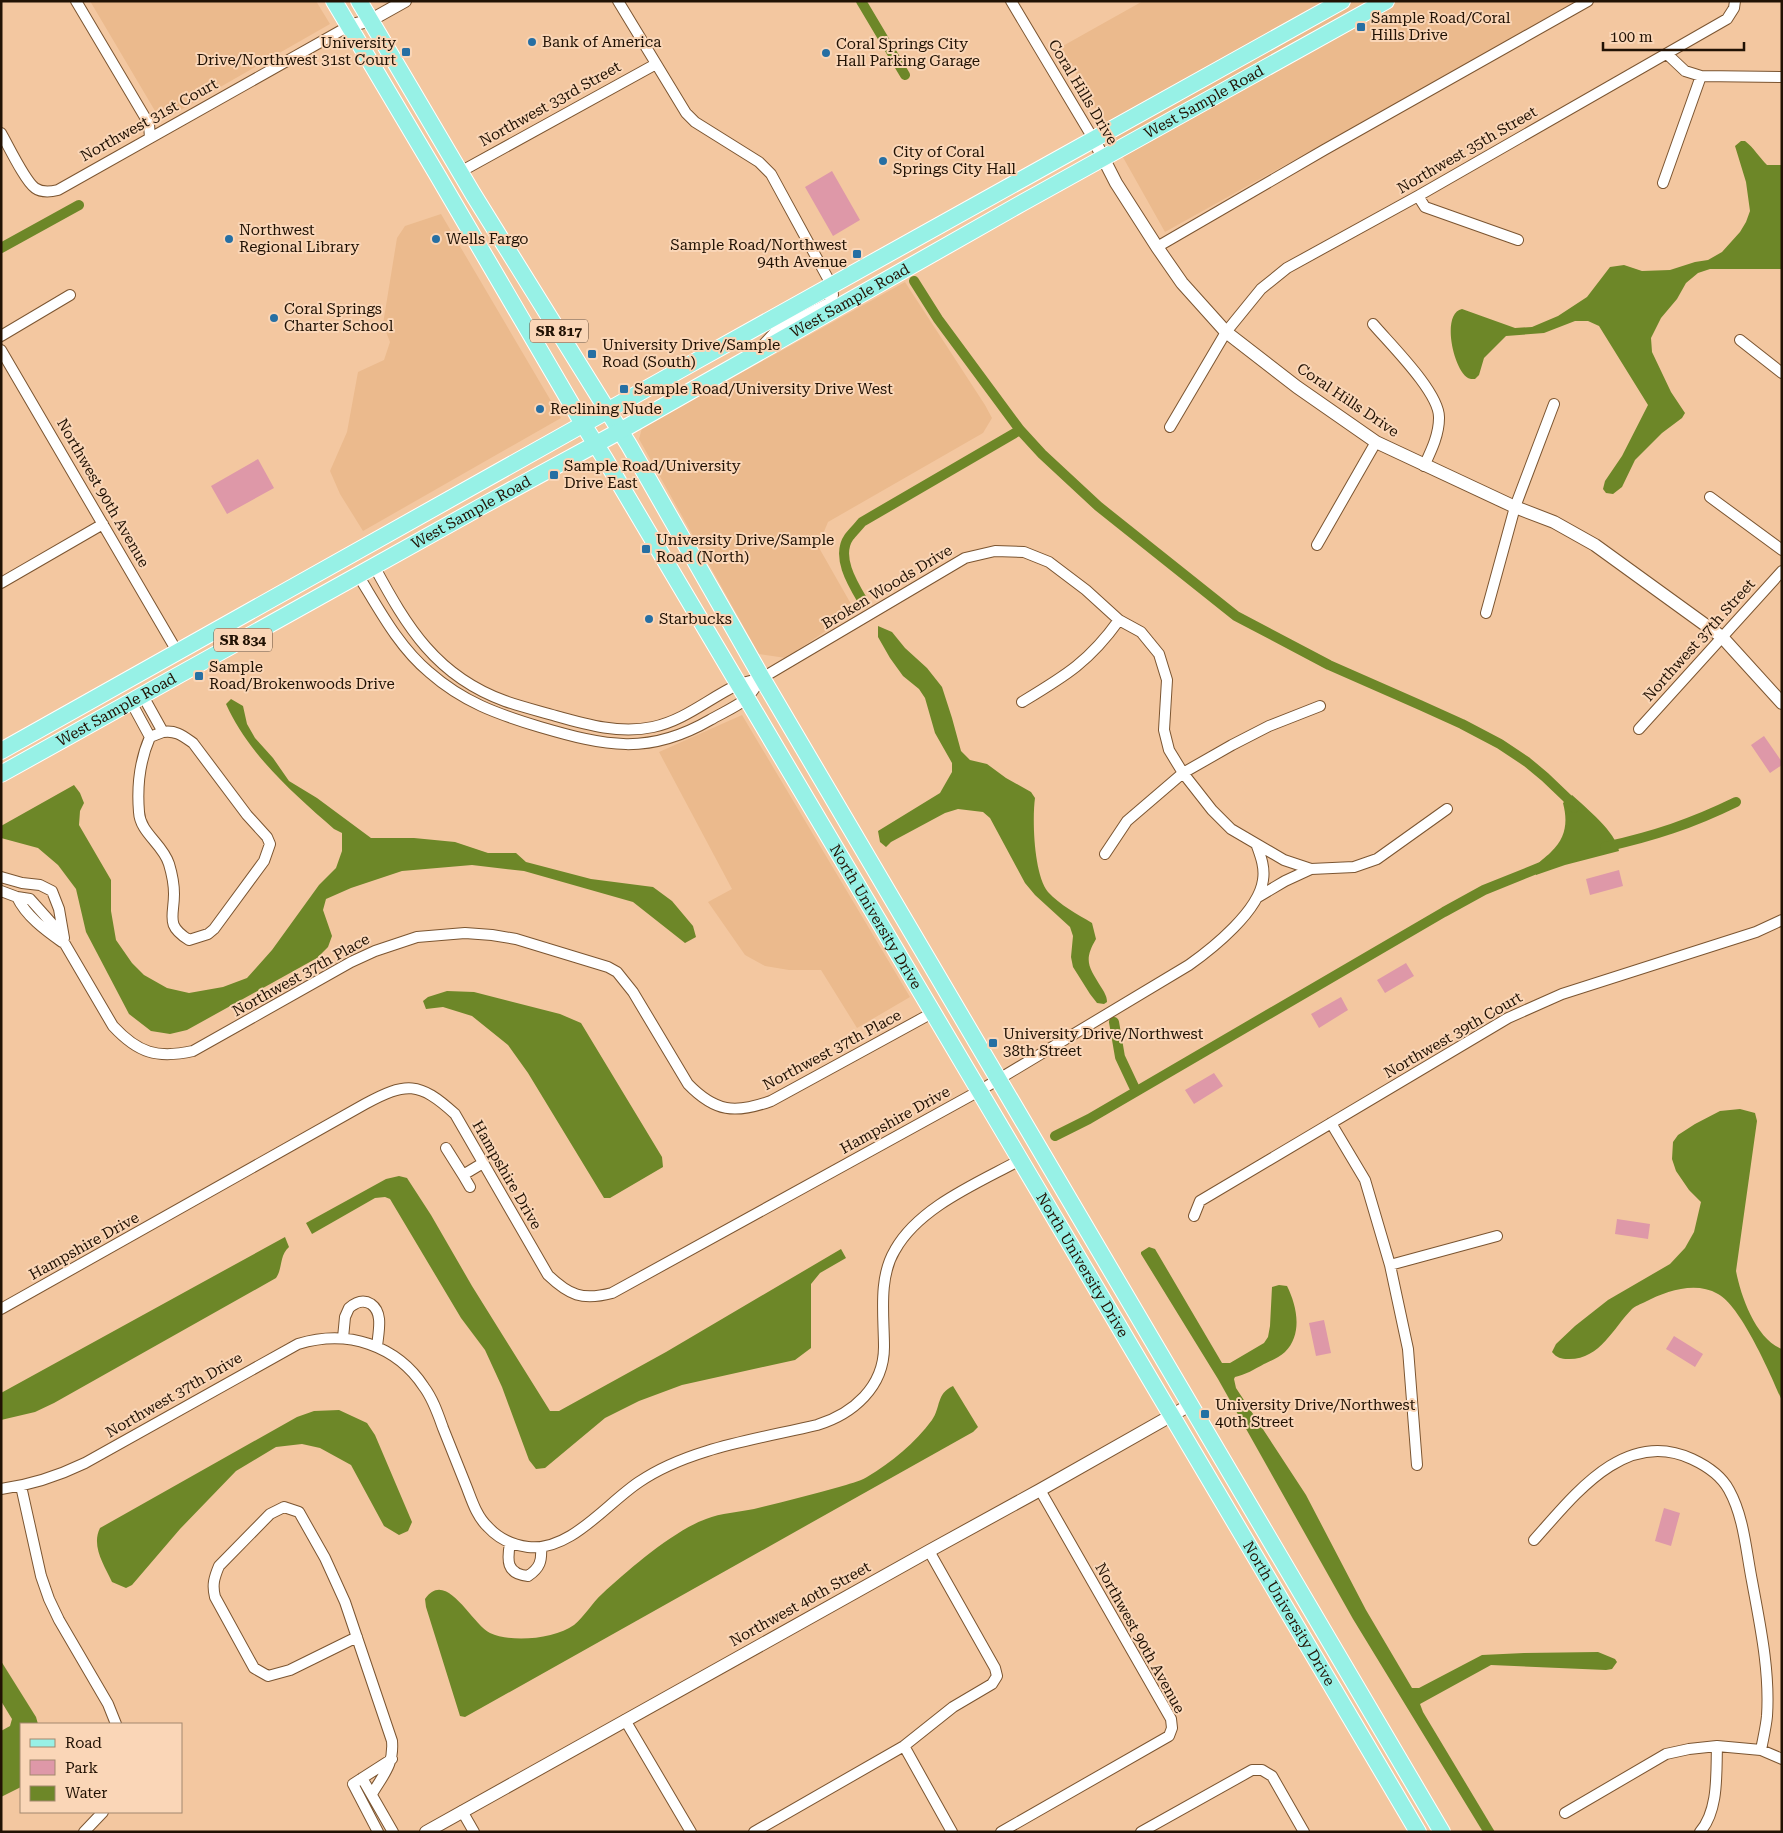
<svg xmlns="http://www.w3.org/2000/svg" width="1783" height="1833" font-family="'Roboto Serif',serif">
	<rect width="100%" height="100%" fill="#f3c7a0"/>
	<path fill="#ebba8d" d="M 90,1 L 316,1 L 330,24 L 161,121 Z
		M 1143,1 L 1579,1 L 1165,232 L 1061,47 Z
		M 441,214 L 561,418 L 363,531 L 340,494 L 330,471 L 347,432 L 358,372 L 384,360 L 390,342 L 383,324 L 397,238 L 405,226 Z
		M 905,282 L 985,405 L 992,418 L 983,433 L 828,522 L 818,546 L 855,611 L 786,658 L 759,654 L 639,439 L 642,428 Z
		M 742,715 L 910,997 L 857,1028 L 821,970 L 789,970 L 765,966 L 745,955 L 708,902 L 732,889 L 659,752 Z"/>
	<path fill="#de98a8" d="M 832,171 L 860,220 L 833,236 L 805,187 Z
		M 258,459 L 274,488 L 227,514 L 211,486 Z
		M 1764,736 L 1782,762 L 1782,765 L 1770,773 L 1751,745 Z
		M 1619,870 L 1623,886 L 1590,895 L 1586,879 Z
		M 1406,963 L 1414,976 L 1385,993 L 1377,980 Z
		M 1341,997 L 1348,1010 L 1319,1028 L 1311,1014 Z
		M 1214,1073 L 1223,1086 L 1194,1104 L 1185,1090 Z
		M 1617,1219 L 1650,1224 L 1648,1239 L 1615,1234 Z
		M 1324,1320 L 1331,1353 L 1316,1356 L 1309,1323 Z
		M 1674,1336 L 1703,1354 L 1695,1367 L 1666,1349 Z
		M 1664,1508 L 1680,1513 L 1671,1546 L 1655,1541 Z"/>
	<path fill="#6d8728" d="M 1741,141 L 1745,141 C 1754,148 1759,157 1767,165 L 1782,165 L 1782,269 L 1710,269 L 1698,273 L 1686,283 L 1677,299 L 1661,318 L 1651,338 L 1652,352 L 1671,392 L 1685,413 L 1682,418 L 1662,433 L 1635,460 L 1622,487 L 1613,494 L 1606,493 L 1603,489 L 1605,481 L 1622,456 L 1648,405 L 1599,326 L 1588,321 L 1575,321 L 1544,333 L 1506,336 L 1484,358 L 1479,375 L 1475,379 C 1473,379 1469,379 1468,378 C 1453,369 1441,313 1462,309 L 1515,328 L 1532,327 L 1558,316 L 1587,297 L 1610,267 L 1624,265 L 1642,271 L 1670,270 L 1695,262 L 1708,260 L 1722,252 L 1740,232 L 1746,222 L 1750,211 L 1746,182 L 1735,146 Z
		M 878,626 L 892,632 L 905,648 L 927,668 L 942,687 L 952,718 L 961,751 L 970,760 L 987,764 L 1006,778 L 1031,792 L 1035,798 C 1032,820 1034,875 1048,892 C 1060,905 1077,914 1092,923 L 1096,939 C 1083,961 1089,967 1101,987 C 1104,992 1107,996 1107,1002 L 1104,1004 L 1097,1003 L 1090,994 L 1073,967 L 1071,957 L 1073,936 L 1070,927 L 1035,895 L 1025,883 L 990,818 L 983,812 L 958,809 L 945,813 L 891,842 L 886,847 L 880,842 L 878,831 L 940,793 L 952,772 L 952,763 L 935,733 L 925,698 L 919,689 L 903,676 L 890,658 L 878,637 Z
		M 231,699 L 243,706 L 247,724 L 255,738 L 273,758 L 289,781 L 317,798 L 371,838 L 414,838 L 455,842 L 488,853 L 516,853 L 526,862 L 591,879 L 653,887 L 672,901 L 693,926 L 696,937 L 685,943 L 633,902 L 524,871 L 472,865 L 402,871 L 351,888 L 326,899 L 323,910 L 332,936 L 328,947 L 317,958 L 187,1030 L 170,1034 L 151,1031 L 129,1014 L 86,932 L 76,889 L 58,865 L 38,848 L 1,838 L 1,826 L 74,785 L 80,793 L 84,803 L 80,811 L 79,825 L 111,880 L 111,911 L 116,940 L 132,963 L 144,975 L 167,988 L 189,993 L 223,987 L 247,978 L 272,950 L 319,885 L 336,868 L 342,851 L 342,833 L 334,829 C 293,793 249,755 226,704 Z
		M 1572,795 C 1586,808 1616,832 1619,851 L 1565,865 L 1536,875 L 1534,869 C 1539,861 1545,858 1551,852 C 1566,838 1568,822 1563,803 Z
		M 447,991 L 474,992 L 560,1014 L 581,1023 L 662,1157 L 663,1167 L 610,1198 L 604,1198 L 528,1073 L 508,1045 L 472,1016 L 443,1007 L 426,1009 L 423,1001 L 428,997 Z
		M 1740,1109 L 1755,1113 L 1757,1121 L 1736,1271 C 1741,1297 1756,1339 1782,1349 L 1782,1401 C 1772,1377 1741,1306 1718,1294 C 1695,1281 1667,1291 1645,1302 C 1641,1304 1635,1306 1632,1309 C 1613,1328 1600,1360 1568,1359 C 1561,1359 1557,1358 1552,1352 L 1556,1344 L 1575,1326 L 1608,1300 L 1670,1264 L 1685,1248 L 1694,1232 L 1701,1202 L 1689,1190 L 1676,1171 L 1672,1159 L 1673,1142 L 1678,1135 L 1695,1124 L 1720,1111 Z
		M 399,1176 L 407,1178 L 431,1215 L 472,1286 L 550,1411 L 559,1411 L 666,1352 L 841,1249 L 846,1258 L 820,1273 L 811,1284 L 811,1348 L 795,1360 L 682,1385 L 639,1401 L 605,1418 L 545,1468 L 536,1469 L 529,1460 L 502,1387 L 485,1350 L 461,1318 L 390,1199 L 385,1197 L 375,1198 L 312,1234 L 306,1223 L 386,1179 Z
		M 285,1237 L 289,1247 C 279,1256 283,1268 276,1278 L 54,1403 L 35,1412 L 1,1420 L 1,1393 Z
		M 1149,1247 L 1155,1249 L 1158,1254 L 1222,1363 L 1230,1363 L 1264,1343 L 1268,1337 L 1270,1326 L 1272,1287 L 1279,1285 L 1287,1286 C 1297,1306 1303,1334 1285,1352 C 1280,1357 1270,1361 1264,1364 C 1255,1369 1245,1375 1235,1377 L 1234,1379 L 1236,1388 L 1306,1495 L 1366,1610 L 1412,1688 L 1419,1688 L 1482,1655 L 1524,1653 L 1598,1652 L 1615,1659 L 1617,1662 L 1612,1669 L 1606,1670 L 1491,1665 L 1420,1704 L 1423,1712 L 1495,1832 L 1483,1832 L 1353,1619 L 1218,1379 L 1141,1254 L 1141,1252 Z
		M 953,1386 L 978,1427 L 973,1432 L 465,1717 L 460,1716 L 426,1607 L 425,1599 C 446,1568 471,1623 490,1633 C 511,1643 555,1639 574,1625 C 584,1617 592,1603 602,1594 C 628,1570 673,1531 706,1519 C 721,1513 739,1512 754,1509 C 783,1502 811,1495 839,1487 C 848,1484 859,1482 867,1477 C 892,1462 915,1443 932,1420 C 941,1407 936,1394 953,1386 Z
		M 339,1410 L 367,1423 L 375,1435 L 412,1522 L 408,1531 L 399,1535 L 384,1526 L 351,1465 L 320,1448 L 302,1444 L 276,1447 L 236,1471 L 180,1529 L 132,1585 L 126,1588 L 112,1582 C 104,1565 91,1546 100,1528 L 297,1417 L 314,1411 Z
		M 1,1661 L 36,1717 L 38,1724 L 21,1724 L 21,1787 L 1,1797 L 1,1731 L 10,1726 L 12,1719 L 1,1701 Z"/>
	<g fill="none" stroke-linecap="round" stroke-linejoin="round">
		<path stroke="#6d8728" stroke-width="10" d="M 861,1 L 905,75
			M 1,248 L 79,205
			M 914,281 L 938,319 L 1020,430 L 1042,454 L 1098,506 L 1236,616 L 1329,665 L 1420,705 L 1462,724 L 1500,744 L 1527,762 L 1545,777 L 1567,798 L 1574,808
			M 864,603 C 854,586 835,557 849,537 C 853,532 858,527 862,522 L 1020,430
			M 1605,847 C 1654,836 1691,824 1736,802
			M 1114,1022 L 1120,1057 L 1136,1091
			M 1055,1136 L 1089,1119 L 1444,912 L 1484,890 L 1546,865"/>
		<defs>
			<path id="minor" d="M 76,1 L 149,124 L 150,138
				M 618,1 L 686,113 L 695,122 L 759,162 L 771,174 L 832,286 L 833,295 L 829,303 L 776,331 L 763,345
				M 1011,1 L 1094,140
				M 1667,54 L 1685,71 L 1701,76 L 1782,77
				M 1,133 C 8,145 25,181 35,188 C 42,193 50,192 58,190 L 349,26
				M 460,172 L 656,64
				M 1663,183 L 1701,76
				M 1418,196 L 1425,207 L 1518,240
				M 1157,247 L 1324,150 L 1588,1
				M 1373,324 C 1390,344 1440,393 1439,418 C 1439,435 1431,451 1424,466
				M 1,336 L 70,295
				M 1740,340 L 1782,373
				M 1,350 L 178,653
				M 1170,427 L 1226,332 L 1261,289 L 1287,268 L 1418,196 L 1727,19 L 1734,8 L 1735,1
				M 1710,497 L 1782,550
				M 1317,545 L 1376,442
				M 374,566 C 407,627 436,676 505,701 C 522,707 539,711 556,716 C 588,725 620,734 653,727 C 685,720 708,699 737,685 C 745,682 754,680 762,678 L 965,558 L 995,551 L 1024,552 L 1049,562 L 1086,590 L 1119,620 L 1141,632 L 1159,654 L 1167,680 L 1164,730 L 1169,750 L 1183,773 L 1212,810 L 1231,829 L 1284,860 L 1311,869
				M 358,575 C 379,609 398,646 429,672 C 463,702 497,714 540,727 C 605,746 648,756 710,720 C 722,713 736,707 746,699 C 752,693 757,684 762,678
				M 1,583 L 103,524
				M 1486,613 L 1515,507 L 1554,404
				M 143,696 L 163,732
				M 131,702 L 150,737
				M 1022,702 C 1065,676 1089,662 1119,620
				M 1639,729 L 1782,571
				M 163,732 C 176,730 183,736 193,743 L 247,815 L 267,837 L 270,844 L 264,861 L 214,929 L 208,934 L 189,940 C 165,925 174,917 174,894 C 174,884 172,874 169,864 C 163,844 140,833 139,812 C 137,788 140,760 150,737 Z
				M 1105,854 L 1127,821 L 1183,773 L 1232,745 L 1269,726 L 1320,706
				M 1,877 L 22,883 L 40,885 L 52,891 L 59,909 L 64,938
				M 1,891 L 17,897 L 30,899 L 55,927 L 113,1026 C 138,1053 157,1059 193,1051 L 351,962 L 375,951 L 417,937 L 465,933 L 492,935 L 516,939 L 608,967 L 617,972 L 633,992 L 688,1084 C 715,1112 735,1114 771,1101 L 932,1013
				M 17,897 C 26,916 45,930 62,942
				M 1258,897 L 1285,881 L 1311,869 L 1354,867 L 1377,859 L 1447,809
				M 1331,1123 L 1365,1180 L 1390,1265 L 1408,1349 L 1417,1465
				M 446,1148 L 463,1175 L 483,1163
				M 463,1175 L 470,1187
				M 1194,1216 L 1200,1201 L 1508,1018 L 1562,994 L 1756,932 L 1782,920
				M 1390,1265 L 1497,1236
				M 1,1309 L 365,1104 C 406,1082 419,1081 455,1114 L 548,1275 C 569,1295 582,1301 612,1293 L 979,1091 L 1189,965 C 1213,948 1259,911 1263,880 C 1265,868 1261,857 1257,846
				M 343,1338 L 345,1317 L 349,1308 C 356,1302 363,1299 371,1304 C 384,1313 378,1333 377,1347
				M 21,1486 L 41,1576 L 49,1599 L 59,1620 L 108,1704 L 116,1724
				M 1,1489 C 31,1485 58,1476 85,1463 L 298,1344 C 321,1337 346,1336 369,1344 C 392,1352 411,1367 424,1387 C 433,1399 438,1414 443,1428 C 451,1448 459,1468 467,1488 C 472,1501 477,1517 488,1527 C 499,1539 512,1545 528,1547 C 570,1552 606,1504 639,1482 C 689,1448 758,1439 817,1425 C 853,1414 884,1387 884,1347 C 884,1316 878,1278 895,1250 C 919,1207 978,1183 1020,1160
				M 1534,1540 C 1573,1497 1624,1427 1692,1459 C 1707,1466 1721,1475 1729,1490 C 1744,1517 1746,1551 1752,1581 C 1760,1625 1770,1671 1767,1716 C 1766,1727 1763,1739 1761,1750
				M 510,1543 C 507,1560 506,1574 528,1576 C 540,1568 542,1561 541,1547
				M 357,1637 L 290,1670 L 268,1676 L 254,1668 L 215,1597 C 212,1585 214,1578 219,1566 L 270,1514 L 284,1507 L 299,1512 L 325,1558 L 345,1602 L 392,1741 C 394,1765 383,1775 372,1794
				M 625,1720 L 691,1832
				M 904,1746 L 952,1832
				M 362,1778 L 393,1832
				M 462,1811 L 474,1832
				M 1565,1813 L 1666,1754 L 1689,1749 L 1717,1746 L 1761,1750 L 1782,1759
				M 84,1832 L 103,1812
				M 378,1832 L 353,1784 L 392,1759
				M 754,1832 L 904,1746 L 953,1707 L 992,1684 L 997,1676 L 995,1668 L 929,1551
				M 1001,1832 L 1169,1736 L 1172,1728 L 1171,1719 L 1040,1490
				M 1141,1832 L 1252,1770 L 1262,1770 L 1272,1776 L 1304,1832
				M 1700,1832 C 1719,1810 1716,1773 1717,1746"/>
			<path id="tertiary" d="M 349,26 L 371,20 L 405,1
				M 1094,140 L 1116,183 L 1157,247 L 1182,283 L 1226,332 L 1297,387 L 1376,442 L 1515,507 L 1554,522 L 1595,545 L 1722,637 L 1782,703
				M 426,1832 L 929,1551 L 1040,1490 L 1190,1405"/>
			<g id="primary">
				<path id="s1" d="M 334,1 L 438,176 L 583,424 L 605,459 C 875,918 1148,1374 1418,1832"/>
				<path d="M 359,1 L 473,194 L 629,445 L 762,678 L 1442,1832"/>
				<path d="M 1,751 L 696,361 L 1342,1"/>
				<path id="s2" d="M 1,774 L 484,505 L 620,431 L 1022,203 L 1386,1"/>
			</g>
		</defs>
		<use href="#minor" stroke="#7b5531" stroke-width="12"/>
		<use href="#tertiary" stroke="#7b5531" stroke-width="14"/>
		<use href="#primary" stroke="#fff" stroke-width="18"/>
		<use href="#minor" stroke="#fff" stroke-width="10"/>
		<use href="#tertiary" stroke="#fff" stroke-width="12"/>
		<use href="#primary" stroke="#97f1e6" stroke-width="16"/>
	</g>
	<g fill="#266fa3" stroke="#fad6b7" stroke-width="2">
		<rect x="1356" y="22" width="10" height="10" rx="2.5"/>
		<circle cx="532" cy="42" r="5"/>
		<rect x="401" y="47" width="10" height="10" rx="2.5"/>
		<circle cx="826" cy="53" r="5"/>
		<circle cx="883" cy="161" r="5"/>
		<circle cx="229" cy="239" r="5"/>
		<circle cx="436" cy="239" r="5"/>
		<rect x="852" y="249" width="10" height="10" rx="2.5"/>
		<circle cx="274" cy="318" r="5"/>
		<rect x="587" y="349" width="10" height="10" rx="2.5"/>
		<rect x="619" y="384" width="10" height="10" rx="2.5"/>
		<circle cx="540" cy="409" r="5"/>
		<rect x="549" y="470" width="10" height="10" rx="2.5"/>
		<rect x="641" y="544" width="10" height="10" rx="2.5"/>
		<circle cx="649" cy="619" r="5"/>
		<rect x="194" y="671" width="10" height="10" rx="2.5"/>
		<rect x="988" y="1038" width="10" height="10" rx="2.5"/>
		<rect x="1200" y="1409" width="10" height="10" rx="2.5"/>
	</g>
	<g text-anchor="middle" stroke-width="4" stroke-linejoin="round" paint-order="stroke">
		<g fill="#fad6b7" stroke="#624d3a" stroke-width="1">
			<rect x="530" y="319.5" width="58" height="23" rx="4"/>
			<rect x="214" y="628.5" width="58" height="23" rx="4"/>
		</g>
		<g font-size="14" font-weight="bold" fill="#211204">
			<text x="559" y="336">SR 817</text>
			<text x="243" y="645">SR 834</text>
		</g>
		<g font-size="15" fill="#211204" stroke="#fad6b7" text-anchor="start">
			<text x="1371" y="23">Sample Road/Coral<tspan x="1371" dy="17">Hills Drive</tspan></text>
			<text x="542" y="47">Bank of America</text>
			<text x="396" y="48" text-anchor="end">University<tspan x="396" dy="17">Drive/Northwest 31st Court</tspan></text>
			<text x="836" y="49">Coral Springs City<tspan x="836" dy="17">Hall Parking Garage</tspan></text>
			<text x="893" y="157">City of Coral<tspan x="893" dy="17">Springs City Hall</tspan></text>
			<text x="239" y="235">Northwest<tspan x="239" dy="17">Regional Library</tspan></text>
			<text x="446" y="244">Wells Fargo</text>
			<text x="847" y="250" text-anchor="end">Sample Road/Northwest<tspan x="847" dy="17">94th Avenue</tspan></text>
			<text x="284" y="314">Coral Springs<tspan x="284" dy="17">Charter School</tspan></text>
			<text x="602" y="350">University Drive/Sample<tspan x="602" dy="17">Road (South)</tspan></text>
			<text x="634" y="394">Sample Road/University Drive West</text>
			<text x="550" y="414">Reclining Nude</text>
			<text x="564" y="471">Sample Road/University<tspan x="564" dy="17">Drive East</tspan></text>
			<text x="656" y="545">University Drive/Sample<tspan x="656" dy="17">Road (North)</tspan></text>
			<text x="659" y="624">Starbucks</text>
			<text x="209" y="672">Sample<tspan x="209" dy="17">Road/Brokenwoods Drive</tspan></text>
			<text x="1003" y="1039">University Drive/Northwest<tspan x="1003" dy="17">38th Street</tspan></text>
			<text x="1215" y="1410">University Drive/Northwest<tspan x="1215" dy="17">40th Street</tspan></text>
		</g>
		<g font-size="15" fill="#211204" stroke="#fad6b7">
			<text transform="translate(1083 92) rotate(59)" y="5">Coral Hills Drive</text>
			<text dy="5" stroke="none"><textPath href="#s2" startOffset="1378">West Sample Road</textPath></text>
			<text transform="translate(550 104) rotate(-29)" y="5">Northwest 33rd Street</text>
			<text transform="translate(149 120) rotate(-29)" y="5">Northwest 31st Court</text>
			<text transform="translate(1467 150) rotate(-30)" y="5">Northwest 35th Street</text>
			<text dy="5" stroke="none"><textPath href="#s2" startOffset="972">West Sample Road</textPath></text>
			<text transform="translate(1348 400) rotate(34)" y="5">Coral Hills Drive</text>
			<text transform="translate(103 493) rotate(60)" y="5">Northwest 90th Avenue</text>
			<text dy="5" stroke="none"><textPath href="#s2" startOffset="538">West Sample Road</textPath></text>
			<text transform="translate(887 587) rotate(-31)" y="5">Broken Woods Drive</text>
			<text transform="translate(1699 640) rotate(-48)" y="5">Northwest 37th Street</text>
			<text dy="5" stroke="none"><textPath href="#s2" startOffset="132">West Sample Road</textPath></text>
			<text dy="5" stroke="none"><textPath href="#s1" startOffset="1064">North University Drive</textPath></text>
			<text transform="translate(301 975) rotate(-29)" y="5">Northwest 37th Place</text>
			<text transform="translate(1453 1035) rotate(-30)" y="5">Northwest 39th Court</text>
			<text transform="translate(832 1050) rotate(-28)" y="5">Northwest 37th Place</text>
			<text transform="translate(895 1120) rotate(-29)" y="5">Hampshire Drive</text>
			<text transform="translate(507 1175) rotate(60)" y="5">Hampshire Drive</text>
			<text transform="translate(84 1246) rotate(-29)" y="5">Hampshire Drive</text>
			<text dy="5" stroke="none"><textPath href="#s1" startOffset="1469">North University Drive</textPath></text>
			<text transform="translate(174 1395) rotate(-30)" y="5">Northwest 37th Drive</text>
			<text transform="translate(800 1604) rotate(-29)" y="5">Northwest 40th Street</text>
			<text dy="5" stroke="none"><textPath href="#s1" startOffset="1874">North University Drive</textPath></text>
			<text transform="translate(1140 1638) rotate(61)" y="5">Northwest 90th Avenue</text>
		</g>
	</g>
	<rect width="1783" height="1833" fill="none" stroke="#211204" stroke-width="5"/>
	<rect x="20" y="1723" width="162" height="90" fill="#fad6b7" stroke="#a3886f"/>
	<rect x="30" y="1739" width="25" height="8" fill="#97f1e6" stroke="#a3886f"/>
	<text x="65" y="1748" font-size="15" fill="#211204">Road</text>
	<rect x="30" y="1760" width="25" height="15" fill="#de98a8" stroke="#a3886f"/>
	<text x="65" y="1773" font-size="15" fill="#211204">Park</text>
	<rect x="30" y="1786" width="25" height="15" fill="#6d8728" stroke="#a3886f"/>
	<text x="65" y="1798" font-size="15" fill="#211204">Water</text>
	<path d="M1603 42v8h141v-8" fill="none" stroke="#211204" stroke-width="2.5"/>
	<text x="1610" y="42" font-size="15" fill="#211204" stroke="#fad6b7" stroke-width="4" paint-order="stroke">100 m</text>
</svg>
